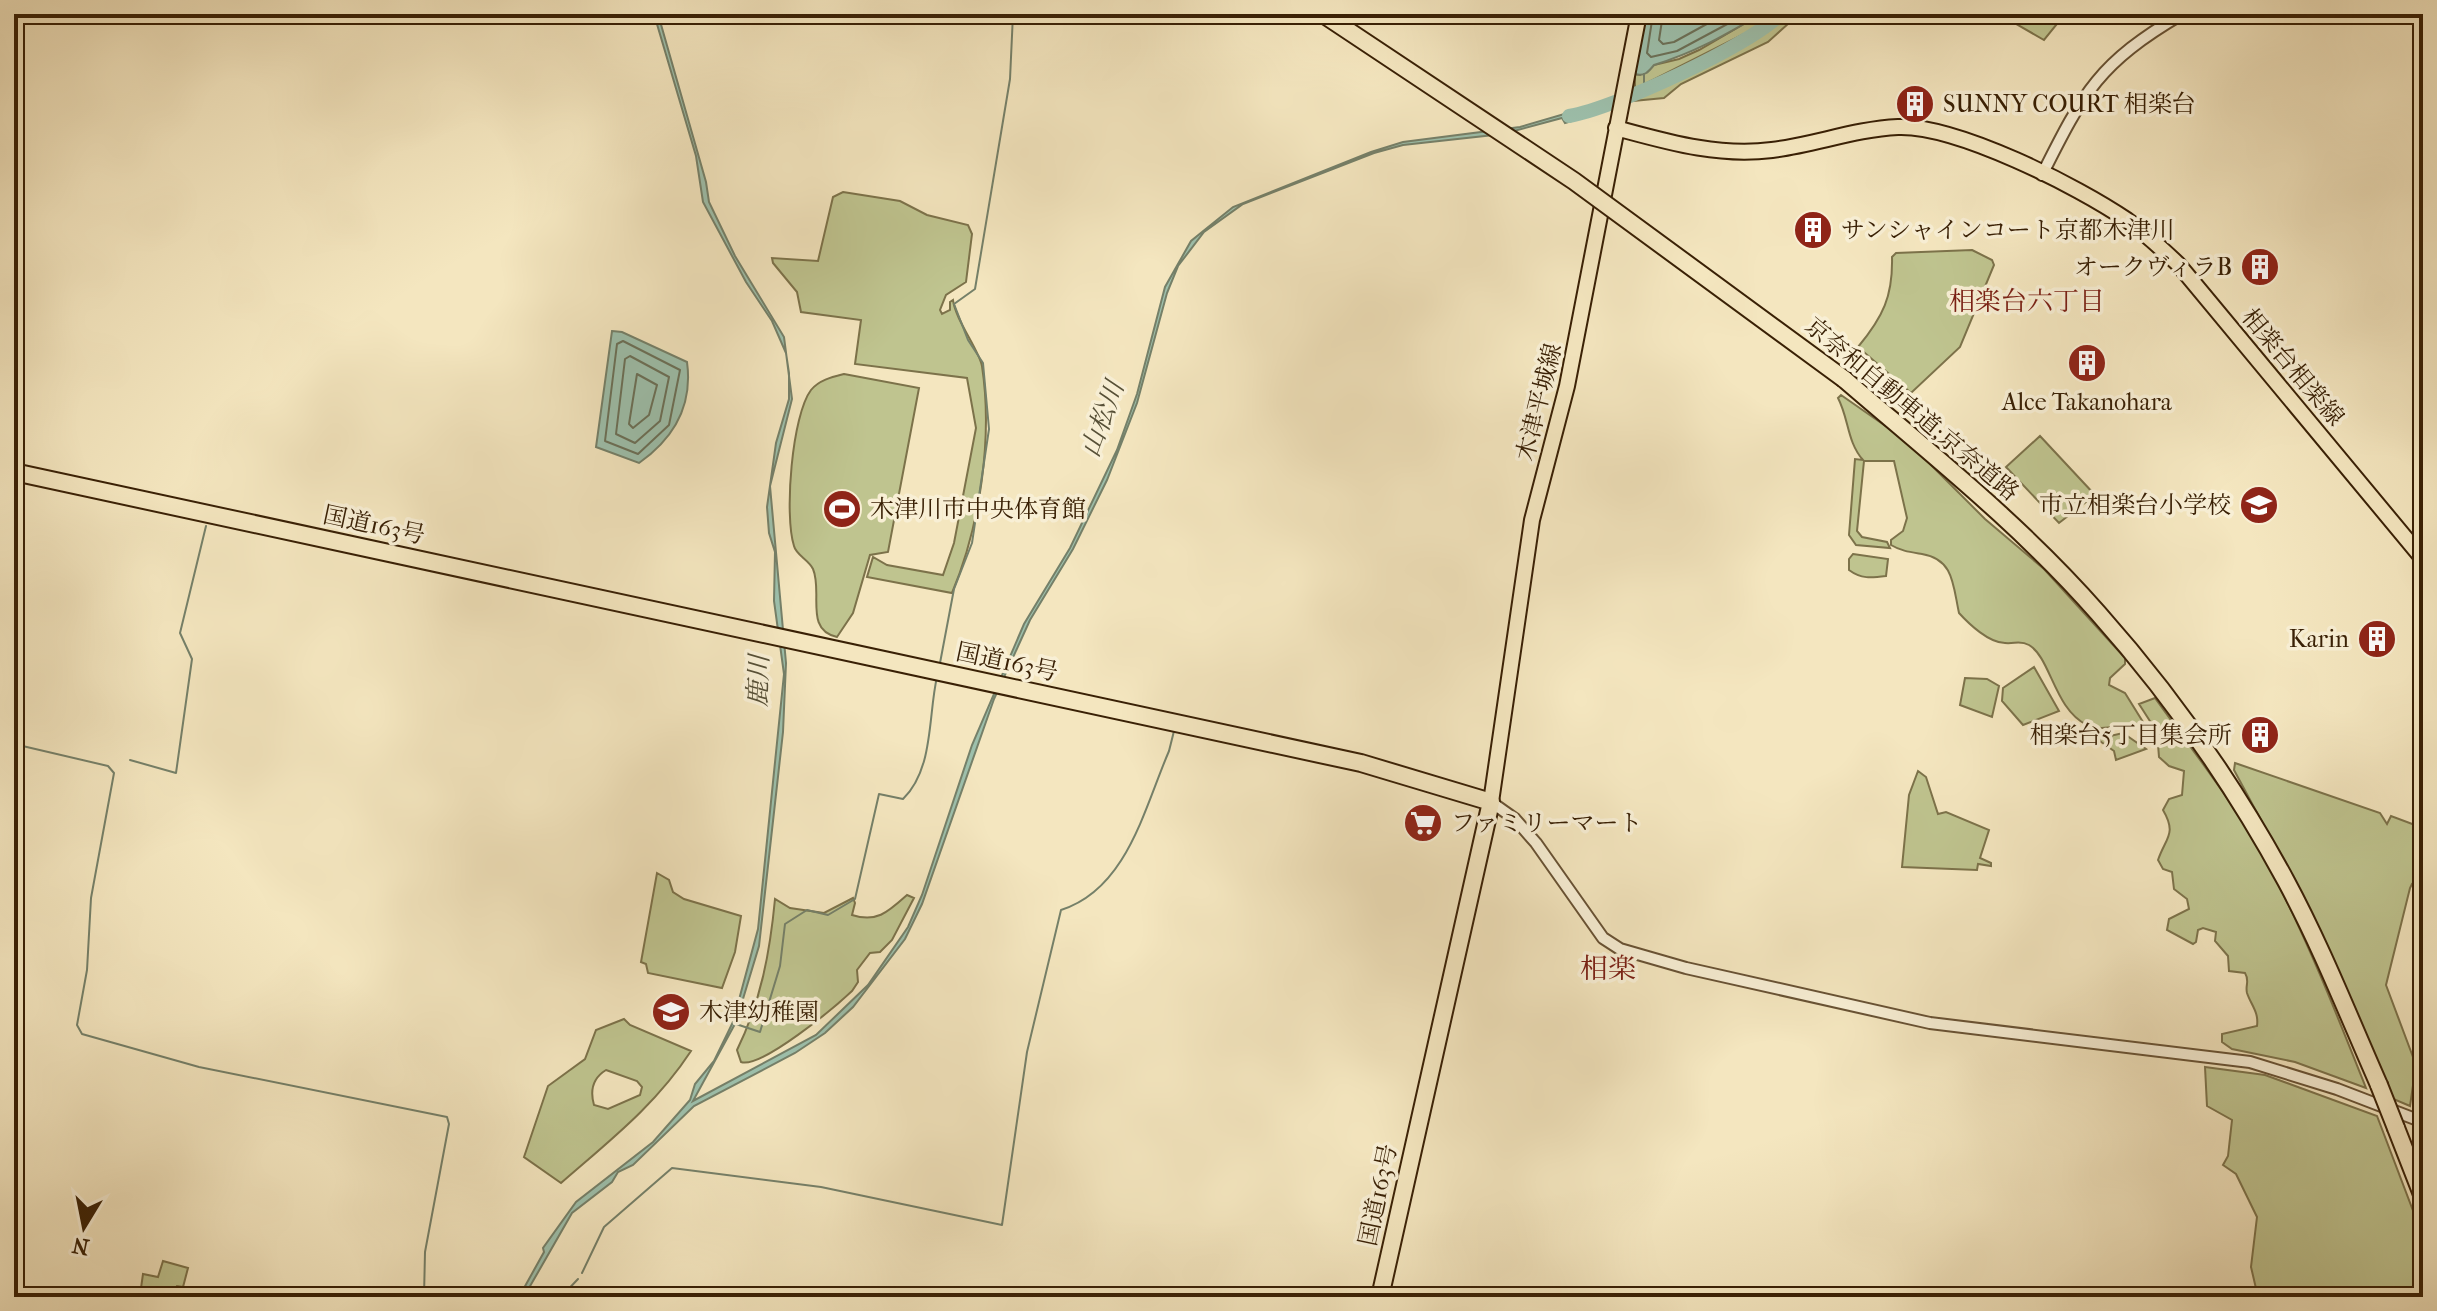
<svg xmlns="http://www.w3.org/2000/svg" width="2437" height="1311" font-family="'IM FELL French Canon','Noto Serif JP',serif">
	<rect width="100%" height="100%" fill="#f4e6bf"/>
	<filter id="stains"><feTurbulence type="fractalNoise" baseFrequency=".0025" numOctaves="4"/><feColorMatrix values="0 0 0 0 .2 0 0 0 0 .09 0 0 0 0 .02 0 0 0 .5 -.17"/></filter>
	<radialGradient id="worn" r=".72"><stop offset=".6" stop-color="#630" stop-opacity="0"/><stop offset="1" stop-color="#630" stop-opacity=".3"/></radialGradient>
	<path fill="#bfc48f" stroke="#7c724a" stroke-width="2" fill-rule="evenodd" d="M 1761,14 L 1775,14 L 1754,29 L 1635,89 L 1635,74 L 1640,75 L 1654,65 L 1679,59 L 1699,50 Z
		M 1787,14 L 1799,14 L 1768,42 L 1681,84 L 1664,98 L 1633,101 L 1758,37 Z
		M 1999,14 L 2065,14 L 2044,40 Z
		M 843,192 L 900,201 L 927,215 L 968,225 L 972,234 L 966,282 L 946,295 L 940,310 L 942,314 L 950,310 L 950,302 L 953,300 C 955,319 979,350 982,366 C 993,438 980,526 952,593 L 867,577 L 873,557 L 887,565 L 943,575 L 954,543 L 976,428 L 967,378 L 855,364 L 861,320 L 801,312 L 797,292 L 773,263 L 772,258 L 818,261 L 833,197 Z
		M 1972,250 L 1992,260 L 1994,265 L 1960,347 L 1911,393 L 1858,347 C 1883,317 1893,296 1892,257 L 1896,253 Z
		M 844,374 L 919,388 L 888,552 L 870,555 L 853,613 L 837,637 C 804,630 823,592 813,569 C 809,560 796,555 794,546 C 784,515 792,415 811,390 C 819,380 832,377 844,374 Z
		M 1841,395 L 1907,441 L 1985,519 L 2044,569 L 2125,658 L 2125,664 L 2110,678 L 2109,685 L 2125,693 L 2143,722 L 2141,725 C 2122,722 2104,733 2087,725 C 2054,709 2051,658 2029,645 C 2020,640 2015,644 2005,643 C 1989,643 1969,624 1959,613 C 1953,586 1954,559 1922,554 C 1910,552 1901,551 1891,545 L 1891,540 L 1903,531 L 1907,518 L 1894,461 L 1864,461 L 1857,531 L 1862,537 L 1887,542 L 1890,548 L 1856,545 L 1849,535 L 1855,459 L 1863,460 C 1847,442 1849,419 1838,398 Z
		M 2040,436 L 2095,495 L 2059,523 L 2006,467 Z
		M 1853,554 L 1888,559 L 1886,576 C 1871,578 1861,579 1849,570 L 1849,559 Z
		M 2034,667 L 2059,711 L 2023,725 L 2002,701 L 2003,688 Z
		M 1965,678 L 1987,679 L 1999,686 L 1992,717 L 1960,705 Z
		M 2155,698 C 2195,754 2239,809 2271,870 C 2308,941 2337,1015 2366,1088 L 2295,1062 L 2232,1049 L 2222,1042 L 2222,1034 L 2257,1026 C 2259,1012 2251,1005 2247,993 C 2245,985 2250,981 2245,973 L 2229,971 L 2228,956 L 2215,941 L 2216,932 L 2203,928 L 2198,930 L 2196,942 L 2193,944 L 2167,930 L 2169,919 L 2189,909 L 2187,899 L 2174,889 L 2172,872 L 2163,869 L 2158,860 C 2166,837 2177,834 2163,810 L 2169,799 L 2182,795 L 2184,771 L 2169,766 L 2159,757 L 2157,732 L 2139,704 Z
		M 2123,733 L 2146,749 L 2116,760 L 2114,751 L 2097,739 Z
		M 2235,763 L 2380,813 L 2387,824 L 2391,816 L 2423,828 L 2423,887 L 2412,884 L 2410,888 L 2386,985 L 2416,1065 L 2410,1106 L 2391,1098 L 2318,926 L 2234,770 Z
		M 1918,771 L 1926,777 L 1938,814 L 1946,812 L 1989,830 L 1980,858 L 1991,863 L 1991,866 L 1978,864 L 1977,870 L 1902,867 L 1909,795 Z
		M 657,873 L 669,880 L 673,892 L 684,899 L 741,916 L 735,952 L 722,988 L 648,973 L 646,964 L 641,962 Z
		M 907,895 L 914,898 L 892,940 L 880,952 L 870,953 L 857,970 L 858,982 L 852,991 C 835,1007 761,1069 741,1062 L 737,1050 C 761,1001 770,952 775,899 L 790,908 L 824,913 L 853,898 L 855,903 L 852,915 C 877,923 888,912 907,895 Z
		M 624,1019 L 630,1025 L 691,1051 C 655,1106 609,1141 561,1183 L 524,1157 L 548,1086 L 585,1059 L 596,1030 ZM 606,1070 L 637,1081 L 642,1087 L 640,1095 L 608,1109 L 594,1105 C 590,1091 593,1078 606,1070 Z
		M 2205,1067 L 2265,1075 L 2377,1116 L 2423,1237 L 2423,1297 L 2258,1297 L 2251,1267 L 2257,1217 L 2236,1174 L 2223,1165 L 2228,1156 L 2232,1120 L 2207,1106 Z
		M 163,1261 L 188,1268 L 183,1287 L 177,1286 L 173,1297 L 154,1297 L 141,1288 L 143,1274 L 158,1277 Z"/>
	<path fill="#9dc0ac" stroke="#758069" stroke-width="2" d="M 654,14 L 658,14 L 706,182 L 709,202 L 735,256 L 784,337 L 792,399 L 770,486 L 786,663 L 783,732 L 759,946 L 736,1022 L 693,1101 L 816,1035 L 868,985 L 908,927 L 922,895 L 972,745 L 1024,624 L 1070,548 L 1117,450 L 1137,394 L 1165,287 L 1191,241 L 1233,207 L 1371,152 L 1403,142 L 1520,127 L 1585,108 L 1589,116 L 1565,123 L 1562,118 L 1503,134 L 1403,145 L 1374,153 L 1243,204 L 1204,232 L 1178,266 L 1167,293 L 1137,403 L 1107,480 L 1073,549 L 1030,620 L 994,699 L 922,904 L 905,939 L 853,1007 L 825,1033 L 795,1053 L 694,1106 L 633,1165 L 618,1172 L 612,1182 L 572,1213 L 529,1288 L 520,1297 L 514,1297 L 524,1288 L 544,1252 L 543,1248 L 576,1202 L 653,1142 L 690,1100 L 695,1084 L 714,1061 L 733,1022 L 758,929 L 784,674 L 774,601 L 775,552 L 769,533 L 767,507 L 776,443 L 789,399 L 789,373 L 786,353 L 772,321 L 746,282 L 703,202 L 696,156 Z
		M 1645,14 L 1761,14 C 1723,36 1696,52 1654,65 C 1649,71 1645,77 1635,74 Z
		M 612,331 L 622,332 L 687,362 C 693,406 673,439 639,463 L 596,447 Z"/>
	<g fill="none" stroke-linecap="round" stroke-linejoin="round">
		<path stroke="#6b7058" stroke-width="2" d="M 1653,14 L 1647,53 L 1651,57 L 1677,51 L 1746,14
			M 1663,14 L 1659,40 L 1663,44 L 1674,42 L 1725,14
			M 623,341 L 680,370 L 669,425 L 638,454 L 605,441 L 617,344 Z
			M 630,356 L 669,377 L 660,421 L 635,443 L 616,434 L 625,359 Z
			M 637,374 L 657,385 L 649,415 L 633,428 L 629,424 Z"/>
		<path stroke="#758069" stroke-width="2" d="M 1644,74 L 1644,90
			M 940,663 L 954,589 L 972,543 L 989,429 L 983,363 L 968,340 L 954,304 L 975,289 L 1010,79 L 1013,14
			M 14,744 L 108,766 L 114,773 L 91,898 L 87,970 L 77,1025 L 82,1034 L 199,1067 L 447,1117 L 449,1124 L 425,1252 L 424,1297
			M 130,760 L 176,773 L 192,659 L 180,633 L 206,526
			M 736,1024 L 760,1032 L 780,966 L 785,924 L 807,910 L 828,915 L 855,899 L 879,794 L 903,799 C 934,769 928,715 937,677
			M 582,1273 L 604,1227 L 672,1168 L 821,1187 L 1002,1225 L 1027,1052 L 1061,910 C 1127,889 1144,809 1169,751 L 1174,731
			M 561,1297 L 578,1279"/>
		<path stroke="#9dc0ac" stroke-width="14" d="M 1569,116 C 1615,108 1748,46 1781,14
			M 14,1291 L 24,1297"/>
		<defs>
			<path id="minor" d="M 2042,175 C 2084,91 2099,63 2182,14
				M 1491,802 L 1515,819 L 1536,843 L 1603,938 L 1620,949 L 1686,968 L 1930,1023 L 2250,1062 L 2337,1089 L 2423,1122"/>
			<path id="major" d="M 1616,128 C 1668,142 1718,157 1772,150 C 1814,145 1855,129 1898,127 C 1957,125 2077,186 2127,220 C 2145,233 2161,248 2178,264 L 2423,559
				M 1491,802 L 1532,520 L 1567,386 L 1639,14"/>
			<path id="highway" d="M 1844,379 C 1931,454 2022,526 2098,613 C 2171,695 2234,785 2286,881 C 2321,946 2349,1017 2379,1085
				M 14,472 L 1361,763 L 1491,802 L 1380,1297
				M 2396,1128 L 2423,1197"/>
		</defs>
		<use href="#minor" stroke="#685234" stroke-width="14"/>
		<use href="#major" stroke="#392005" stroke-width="18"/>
		<use href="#highway" stroke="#392005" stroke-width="20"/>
		<use href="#minor" stroke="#f8efd5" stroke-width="10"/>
		<use href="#major" stroke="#f4e6bf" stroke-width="14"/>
		<use href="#highway" stroke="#f4e6bf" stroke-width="16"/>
		<defs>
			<path id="highway-bridge" d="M 1323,14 L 1574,181 L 1844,379
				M 2379,1085 L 2396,1128"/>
		</defs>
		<use href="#highway-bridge" stroke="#392005" stroke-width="20" stroke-linecap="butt"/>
		<use href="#highway-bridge" stroke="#f4e6bf" stroke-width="16"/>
	</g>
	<defs>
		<symbol id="building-disc" viewBox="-11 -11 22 22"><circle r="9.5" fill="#8f2418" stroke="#f8efd5"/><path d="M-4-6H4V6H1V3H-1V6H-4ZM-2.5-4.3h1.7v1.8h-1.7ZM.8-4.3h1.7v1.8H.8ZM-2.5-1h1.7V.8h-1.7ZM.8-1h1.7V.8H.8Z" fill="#fff"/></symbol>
		<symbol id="school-disc" viewBox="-11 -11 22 22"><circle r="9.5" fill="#8f2418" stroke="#f8efd5"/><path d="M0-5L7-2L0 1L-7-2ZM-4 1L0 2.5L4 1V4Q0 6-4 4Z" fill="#fff"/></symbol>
		<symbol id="stadium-disc" viewBox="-11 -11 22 22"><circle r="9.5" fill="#8f2418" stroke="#f8efd5"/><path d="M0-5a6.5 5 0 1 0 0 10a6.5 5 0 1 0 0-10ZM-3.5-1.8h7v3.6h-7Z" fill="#fff"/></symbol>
		<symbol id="supermarket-disc" viewBox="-11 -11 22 22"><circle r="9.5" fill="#8f2418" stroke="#f8efd5"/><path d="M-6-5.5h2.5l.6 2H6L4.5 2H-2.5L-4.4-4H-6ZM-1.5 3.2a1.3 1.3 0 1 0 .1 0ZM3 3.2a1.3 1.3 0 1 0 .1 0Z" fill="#fff"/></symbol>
	</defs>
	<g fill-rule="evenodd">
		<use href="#building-disc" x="1893" y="82" width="44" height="44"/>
		<use href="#building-disc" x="1791" y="208" width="44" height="44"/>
		<use href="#building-disc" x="2238" y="245" width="44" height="44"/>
		<use href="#building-disc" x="2065" y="341" width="44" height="44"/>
		<use href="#school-disc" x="2237" y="483" width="44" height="44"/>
		<use href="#stadium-disc" x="820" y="487" width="44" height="44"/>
		<use href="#building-disc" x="2355" y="617" width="44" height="44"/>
		<use href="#building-disc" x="2238" y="713" width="44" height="44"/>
		<use href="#supermarket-disc" x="1401" y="801" width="44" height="44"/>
		<use href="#school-disc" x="649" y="990" width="44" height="44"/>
	</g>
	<g text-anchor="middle" stroke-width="7" stroke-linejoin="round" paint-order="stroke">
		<g font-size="24" fill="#392005" stroke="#f8efd5" text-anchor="start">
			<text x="1943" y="112">SUNNY COURT 相楽台</text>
			<text x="1841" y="238">サンシャインコート京都木津川</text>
			<text x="2232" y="275" text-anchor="end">オークヴィラB</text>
			<text x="2087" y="410" text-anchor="middle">Alce Takanohara</text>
			<text x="2231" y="513" text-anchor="end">市立相楽台小学校</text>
			<text x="870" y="517">木津川市中央体育館</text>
			<text x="2349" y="647" text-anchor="end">Karin</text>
			<text x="2232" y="743" text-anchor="end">相楽台5丁目集会所</text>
			<text x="1451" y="831">ファミリーマート</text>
			<text x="699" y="1020">木津幼稚園</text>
		</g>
		<g font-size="24" fill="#392005" stroke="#f8efd5">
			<text transform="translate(2293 367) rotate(50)" y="8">相楽台相楽線</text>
			<text transform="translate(1539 402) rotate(-76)" y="8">木津平城線</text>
			<text transform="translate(1912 409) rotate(40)" y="8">京奈和自動車道;京奈道路</text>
			<text transform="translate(374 525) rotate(12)" y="8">国道163号</text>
			<text transform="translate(1007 662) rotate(12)" y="8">国道163号</text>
			<text transform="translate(1378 1195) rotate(-78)" y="8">国道163号</text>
		</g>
		<g font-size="26" fill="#7a1f14" stroke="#f8efd5">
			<text x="2027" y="310">相楽台六丁目</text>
		</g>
		<g font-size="26" font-style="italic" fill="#575037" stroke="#f8efd5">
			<text transform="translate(1102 419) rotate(-70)" y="9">山松川</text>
			<text transform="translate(758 681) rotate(-88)" y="9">鹿川</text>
		</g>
		<g font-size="28" fill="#7a1f14" stroke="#f8efd5">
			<text x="1608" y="978">相楽</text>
		</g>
	</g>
	<rect width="2437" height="1311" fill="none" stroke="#f4e6bf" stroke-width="48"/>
	<rect x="16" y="16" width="2405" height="1279" fill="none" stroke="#392005" stroke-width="4"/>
	<rect x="24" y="24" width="2389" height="1263" fill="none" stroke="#392005" stroke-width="2"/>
	<g transform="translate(84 1227) rotate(190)" stroke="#f8efd5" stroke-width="6" paint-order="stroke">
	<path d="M0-6L14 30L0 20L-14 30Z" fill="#392005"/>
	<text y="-12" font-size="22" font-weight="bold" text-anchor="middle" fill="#392005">N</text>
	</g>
	<rect width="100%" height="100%" filter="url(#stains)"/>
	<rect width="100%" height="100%" fill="url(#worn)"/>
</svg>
